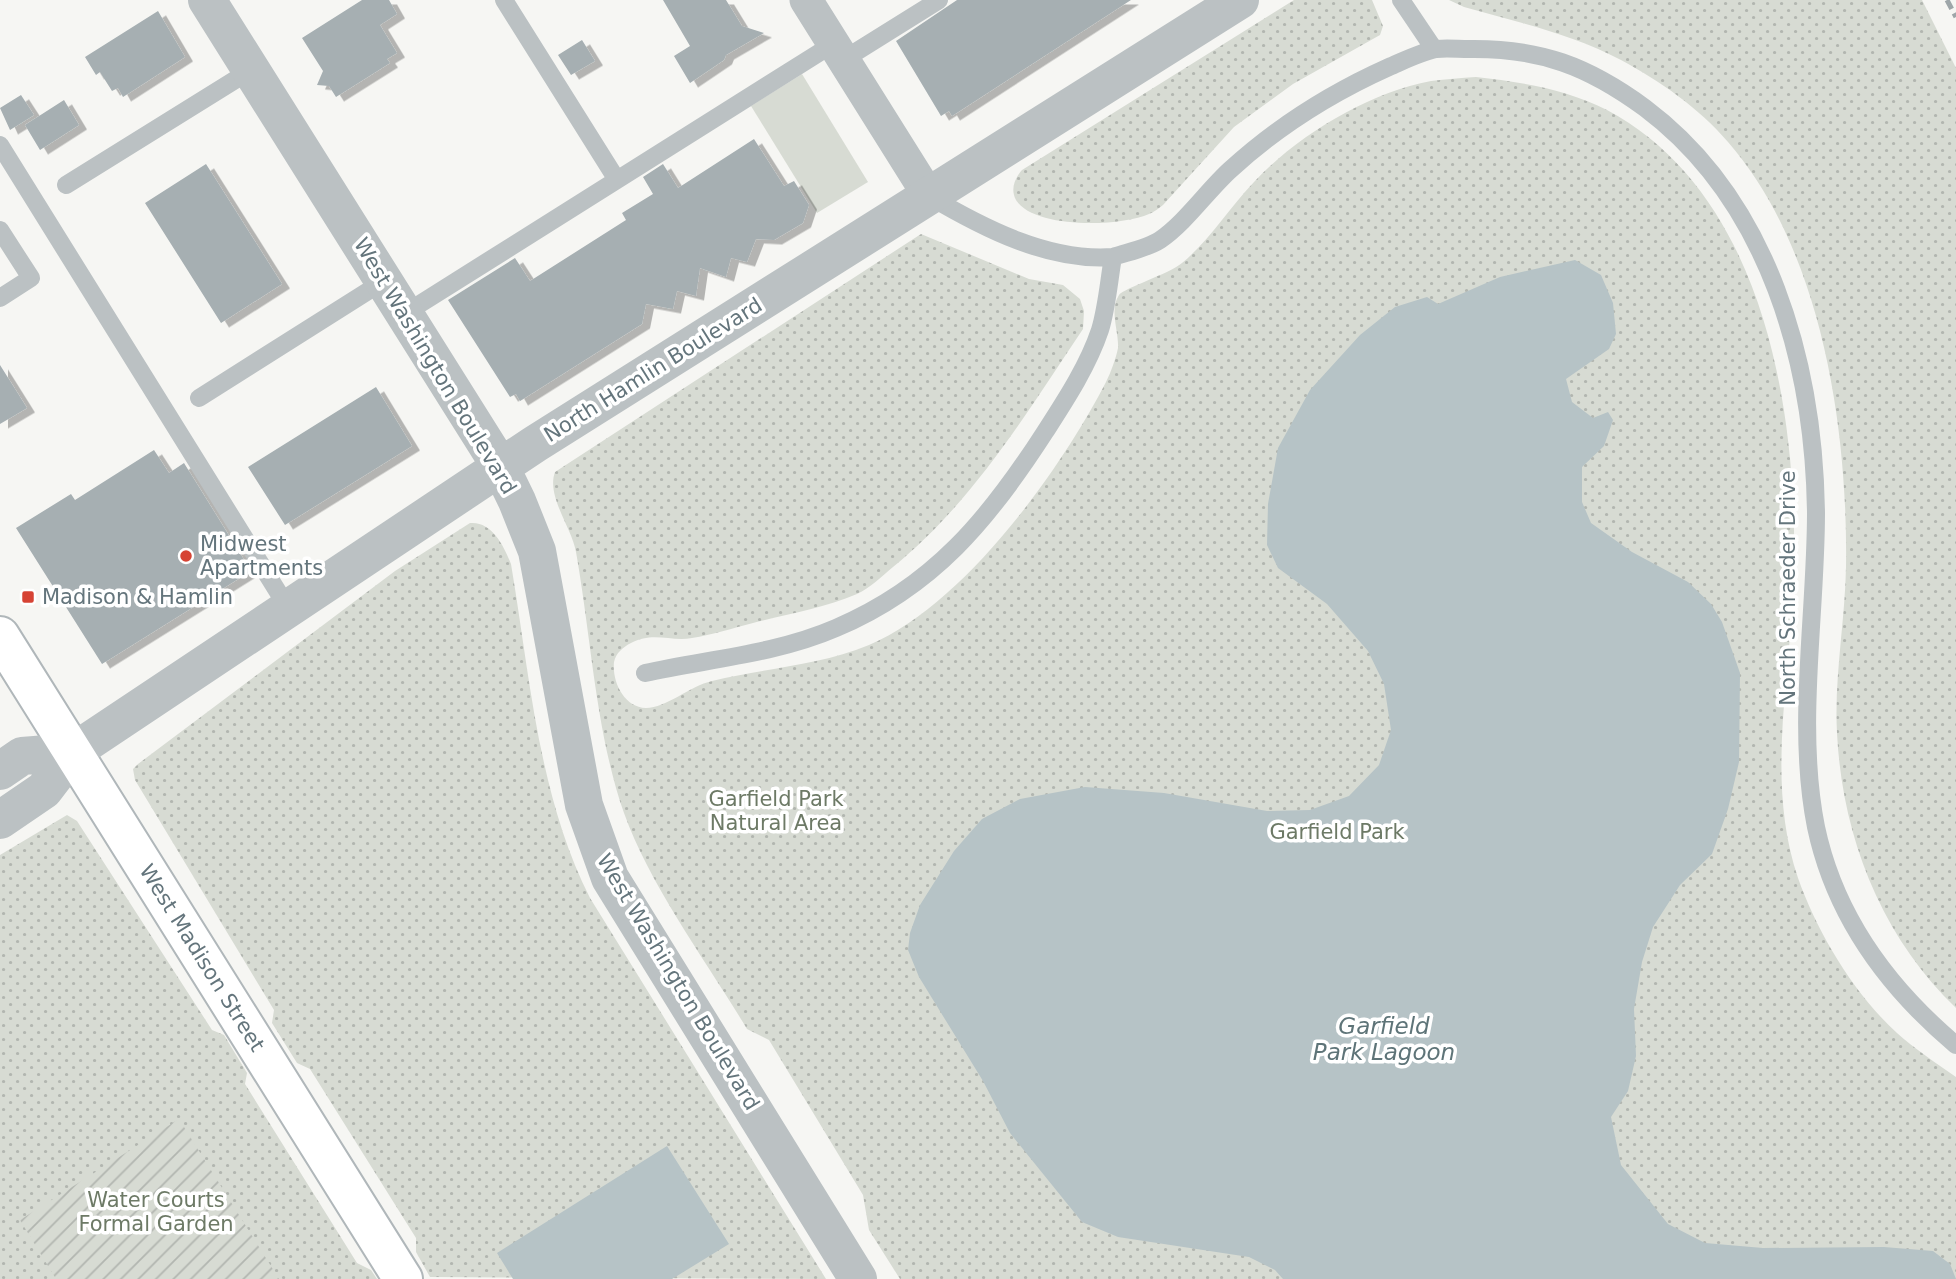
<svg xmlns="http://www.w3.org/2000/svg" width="1956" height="1279" font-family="'DejaVu Sans',sans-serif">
	<defs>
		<pattern id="park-dots" width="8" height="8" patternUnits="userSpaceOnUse" patternTransform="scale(1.75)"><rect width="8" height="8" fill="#d7dbd3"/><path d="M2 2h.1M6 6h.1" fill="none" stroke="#b2b6b0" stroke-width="1.8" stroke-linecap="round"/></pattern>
		<pattern id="garden-furrows" width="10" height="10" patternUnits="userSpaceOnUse" patternTransform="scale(1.75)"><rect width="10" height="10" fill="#d7dbd3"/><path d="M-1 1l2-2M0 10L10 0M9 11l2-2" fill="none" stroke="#b2b6b0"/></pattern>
		<filter id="shadow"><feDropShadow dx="8" dy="4.5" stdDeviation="0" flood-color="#0004"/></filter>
	</defs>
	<rect width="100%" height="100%" fill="#f6f6f3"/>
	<path fill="#d7dbd3" d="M 802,74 L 868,182 L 817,213 L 751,106 Z"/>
	<path fill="url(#park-dots)" d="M 1294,0 L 1372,0 L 1383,26 L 1380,35 L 1293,84 L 1234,127 L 1163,205 C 1159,208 1154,212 1149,214 C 1120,227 1034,229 1016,200 C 1010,189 1015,178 1022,170 Z
		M 1449,0 L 1922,0 L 1956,68 L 1956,1008 C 1881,936 1842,836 1837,733 C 1834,678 1845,622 1846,567 C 1848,428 1822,250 1728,142 C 1699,108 1660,81 1621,60 C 1572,34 1517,22 1464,7 Z
		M 1476,77 C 1521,82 1566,89 1607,110 C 1771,197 1801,430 1793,596 C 1788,689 1767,787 1798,878 C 1817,932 1854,994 1897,1033 C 1915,1049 1936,1063 1956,1077 L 1956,1279 L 900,1279 L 869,1230 L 863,1195 L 769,1040 L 747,1029 C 707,962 650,886 624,813 C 596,734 591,636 576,552 C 572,528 546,496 555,472 L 921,234 L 1029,279 L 1063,285 L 1080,299 L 1084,311 L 1083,329 C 1026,414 973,502 893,567 C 882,576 870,588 857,594 C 824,608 788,614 753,623 C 733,628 712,635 692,638 C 671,642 653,631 631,643 C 623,647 616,653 614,662 C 612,682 624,707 646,708 C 666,708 690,686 712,681 C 764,668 818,666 869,645 C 964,605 1060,471 1106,382 C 1111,372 1116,358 1118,348 C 1119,331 1109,310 1119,295 C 1124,288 1169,274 1182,263 C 1209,241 1230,207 1254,182 C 1298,135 1368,93 1431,81 C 1446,79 1461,78 1476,77 Z
		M 470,523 C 492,521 504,546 511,564 C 530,676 538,795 590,898 L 826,1279 L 430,1277 L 416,1252 L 416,1238 L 310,1069 L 297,1063 L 272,1023 L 274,1010 L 135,780 L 133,769 L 138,764 L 395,571 Z
		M 67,815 L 77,821 L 212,1030 L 224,1035 L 247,1073 L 245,1084 L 357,1263 L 371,1270 L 377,1279 L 0,1279 L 0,855 Z"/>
	<path fill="url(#garden-furrows)" d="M 179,1119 L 279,1279 L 56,1279 L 20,1220 Z"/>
	<path fill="#b6c3c6" d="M 1575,260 L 1601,275 L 1613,303 L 1616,334 L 1609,349 L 1566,379 L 1572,402 L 1593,418 L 1608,412 L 1613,420 L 1604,446 L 1582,467 L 1582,502 L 1591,523 L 1632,552 L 1688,582 L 1711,604 L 1722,622 L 1740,673 L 1739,762 L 1728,809 L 1712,854 L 1680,885 L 1653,927 L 1642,962 L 1634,1009 L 1636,1056 L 1628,1091 L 1611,1117 L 1621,1165 L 1668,1224 L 1705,1243 L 1763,1248 L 1884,1247 L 1933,1251 L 1950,1264 L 1956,1279 L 1283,1279 L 1275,1270 L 1249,1257 L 1118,1237 L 1082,1222 L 1010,1133 L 983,1081 L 919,977 L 908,950 L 910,933 L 920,905 L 954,851 L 982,819 L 1020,799 L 1085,787 L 1164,793 L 1267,811 L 1310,810 L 1349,796 L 1379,765 L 1391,730 L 1384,684 L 1368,651 L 1327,604 L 1278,568 L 1267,545 L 1268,504 L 1278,448 L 1310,390 L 1360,335 L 1395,307 L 1427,297 L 1438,304 L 1500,277 Z
		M 667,1146 L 729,1244 L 672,1279 L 513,1279 L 497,1253 Z"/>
	<path fill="#a6afb2" filter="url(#shadow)" d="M 362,0 L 389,0 L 397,14 L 380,25 L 397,53 L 387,59 L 390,63 L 336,97 L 329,86 L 317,85 L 323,71 L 302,38 Z
		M 663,0 L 726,0 L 742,26 L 764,33 L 726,55 L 724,60 L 690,83 L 674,56 L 690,46 Z
		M 957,0 L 1131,0 L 952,116 L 949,111 L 941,116 L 896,41 Z
		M 158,11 L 185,57 L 123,97 L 118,88 L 112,91 L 100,72 L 96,75 L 85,57 Z
		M 582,40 L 595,61 L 571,75 L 558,55 Z
		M 21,95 L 34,115 L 10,130 L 0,108 Z
		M 64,100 L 79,125 L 40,150 L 25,125 Z
		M 754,139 L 784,186 L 794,181 L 809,205 L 803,223 L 774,240 L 756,239 L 747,262 L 731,258 L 726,277 L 700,268 L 696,296 L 677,291 L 673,309 L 646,304 L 642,324 L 520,401 L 516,394 L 510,397 L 448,300 L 515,258 L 530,281 L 626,220 L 622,213 L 653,194 L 643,177 L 663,164 L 678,188 Z
		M 206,164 L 282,284 L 221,323 L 145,203 Z
		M 0,365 L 27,408 L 0,424 Z
		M 376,387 L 412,446 L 285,525 L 248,467 Z
		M 154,450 L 169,473 L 184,463 L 251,571 L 102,664 L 16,528 L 71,494 L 75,500 Z"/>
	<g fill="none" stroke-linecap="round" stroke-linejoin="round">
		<defs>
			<path id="secondary" d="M 0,636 L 403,1279"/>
		</defs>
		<use href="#secondary" stroke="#b0b7ba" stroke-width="42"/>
		<path stroke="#bbc1c3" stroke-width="18" d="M 504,0 L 617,180
			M 1401,0 L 1434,49
			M 843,60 L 939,0
			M 0,145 L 288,608
			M 66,185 L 251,70
			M 929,196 C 983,228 1049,262 1113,257
			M 0,230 L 31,278 L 0,298
			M 404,314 L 833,44
			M 199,398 L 384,281
			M 645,673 C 708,659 776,654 836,628 C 933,587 989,519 1045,432 C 1065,401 1088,366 1100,330 C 1107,307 1109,280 1113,257 C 1128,252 1148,248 1160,240 C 1186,222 1207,191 1230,170 C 1278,126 1331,93 1389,67 C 1403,61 1421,52 1436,49 C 1446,48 1458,49 1469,49 C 1540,48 1588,66 1645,108 C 1769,201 1814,363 1816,513 C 1816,615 1796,727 1816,827 C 1835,917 1887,987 1956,1045"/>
		<path stroke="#bbc1c3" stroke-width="33" d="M 806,0 L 929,196"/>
		<path stroke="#bbc1c3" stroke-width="38" d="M 207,0 L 500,466 L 517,501 L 537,551 L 584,805 L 610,878 L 858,1279
			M 0,771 L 22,756 L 73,752
			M 0,820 L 44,790 L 73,752 L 535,444 L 1240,0"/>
		<use href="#secondary" stroke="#fff" stroke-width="38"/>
		<path stroke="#9ea6a9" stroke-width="5" stroke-dasharray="10 5" stroke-linecap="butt" d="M 1947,0 L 1956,17"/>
	</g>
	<g fill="#d64334" stroke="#fff" stroke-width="2.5">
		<circle cx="186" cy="556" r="7"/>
		<rect x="21" y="590" width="14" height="14" rx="3.5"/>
	</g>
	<g text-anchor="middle" stroke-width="7" stroke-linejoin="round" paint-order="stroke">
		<g font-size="21" fill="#64757c" stroke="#fff">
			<text transform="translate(435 366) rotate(59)" y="7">West Washington Boulevard</text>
			<text transform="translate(653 370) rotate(-32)" y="7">North Hamlin Boulevard</text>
			<text transform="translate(1788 588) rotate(-90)" y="7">North Schraeder Drive</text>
			<text transform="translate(202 958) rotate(58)" y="7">West Madison Street</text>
			<text transform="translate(678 982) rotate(59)" y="7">West Washington Boulevard</text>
		</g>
		<g font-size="21" fill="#64757c" stroke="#fff" text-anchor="start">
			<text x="200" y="551">Midwest<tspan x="200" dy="24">Apartments</tspan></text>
			<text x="42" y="604">Madison &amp; Hamlin</text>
		</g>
		<g font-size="21" fill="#6d7a66" stroke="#fff">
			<text x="776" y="806">Garfield Park<tspan x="776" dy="24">Natural Area</tspan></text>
			<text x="1337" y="839">Garfield Park</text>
			<text x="156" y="1207">Water Courts<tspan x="156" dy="24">Formal Garden</tspan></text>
		</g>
		<g font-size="23" font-style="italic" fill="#5e7478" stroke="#fff">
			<text x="1384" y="1034">Garfield<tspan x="1384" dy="26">Park Lagoon</tspan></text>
		</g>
	</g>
</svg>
